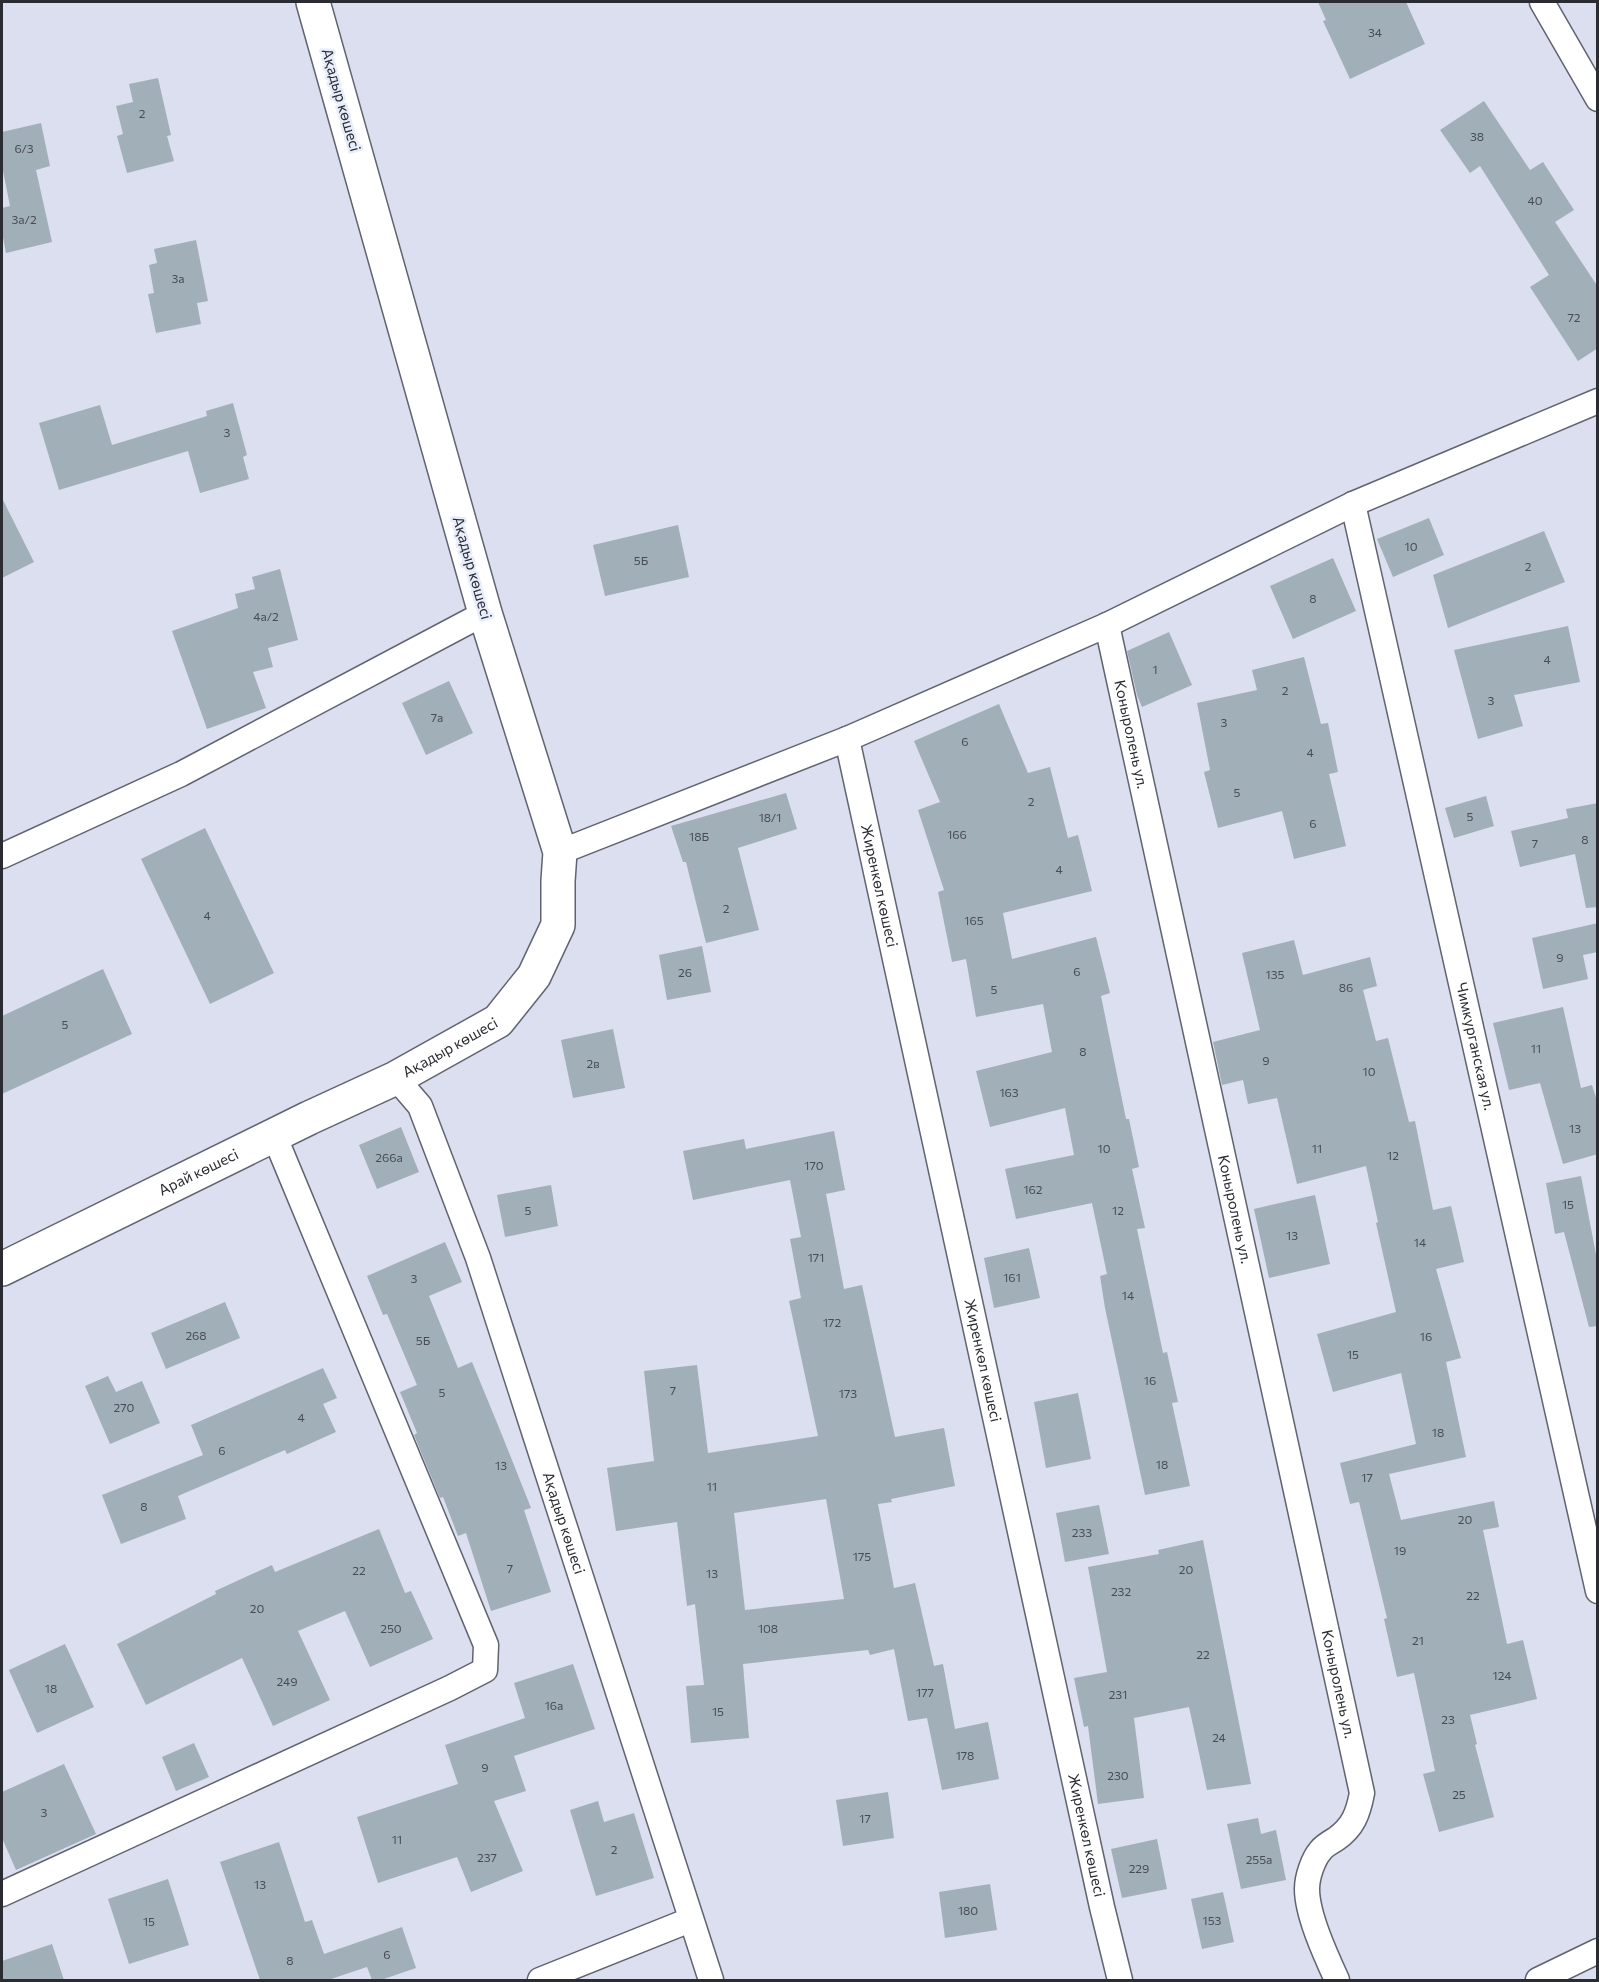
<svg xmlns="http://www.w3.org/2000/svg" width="1599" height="1982" font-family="Commissioner,sans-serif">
	<rect width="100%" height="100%" fill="#dbdfef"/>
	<path fill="#a1afb9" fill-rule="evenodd" d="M 1318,2 L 1406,2 L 1425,44 L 1350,79 L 1323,21 L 1326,20 Z
		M 158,78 L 171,135 L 167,136 L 174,161 L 127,173 L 117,136 L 123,134 L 116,106 L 133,102 L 129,84 Z
		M 1484,101 L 1530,170 L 1543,162 L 1574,210 L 1555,222 L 1598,287 L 1598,348 L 1578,361 L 1530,287 L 1549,275 L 1480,166 L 1470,173 L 1440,130 Z
		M 41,123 L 50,166 L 36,170 L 52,242 L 6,253 L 2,232 L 2,208 L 10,206 L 2,166 L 2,132 Z
		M 196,240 L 208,301 L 197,303 L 201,324 L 156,333 L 148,294 L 154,293 L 149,265 L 157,263 L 154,249 Z
		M 233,403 L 247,455 L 243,457 L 249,479 L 200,493 L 188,451 L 59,490 L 39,423 L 100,405 L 112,445 L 207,416 L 206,411 Z
		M 2,498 L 34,562 L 2,578 Z
		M 1429,518 L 1444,555 L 1393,577 L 1377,539 Z
		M 678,525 L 689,577 L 605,596 L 593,545 Z
		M 1544,531 L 1565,582 L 1448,628 L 1433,575 Z
		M 1333,558 L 1356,611 L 1293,639 L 1270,586 Z
		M 280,569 L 298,640 L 268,648 L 273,667 L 253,672 L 266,708 L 207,729 L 172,631 L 238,608 L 235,594 L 255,589 L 252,577 Z
		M 1568,626 L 1580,682 L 1514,695 L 1523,726 L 1478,739 L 1454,650 Z
		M 1169,632 L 1192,685 L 1142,707 L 1137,695 L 1127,651 Z
		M 1304,657 L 1321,724 L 1328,723 L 1338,772 L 1329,774 L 1346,846 L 1294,859 L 1282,811 L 1218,828 L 1204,772 L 1210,770 L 1197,703 L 1257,690 L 1252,670 Z
		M 449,681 L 473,733 L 426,755 L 402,703 Z
		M 999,704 L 1028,773 L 1050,767 L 1068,838 L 1078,835 L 1092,891 L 1003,913 L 1012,959 L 1096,937 L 1110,993 L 1101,996 L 1126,1119 L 1129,1119 L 1139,1167 L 1132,1169 L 1145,1228 L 1137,1229 L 1163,1353 L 1167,1352 L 1178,1402 L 1172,1403 L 1190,1486 L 1145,1495 L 1105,1308 L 1100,1276 L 1107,1274 L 1092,1203 L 1016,1219 L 1005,1169 L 1074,1155 L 1065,1108 L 990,1127 L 976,1071 L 1052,1052 L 1043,1004 L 976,1017 L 966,959 L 952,962 L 938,892 L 944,890 L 918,810 L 940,802 L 914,741 Z
		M 786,793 L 797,829 L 738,848 L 759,930 L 706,943 L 686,862 L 683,862 L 671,826 Z
		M 1486,796 L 1494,826 L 1454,838 L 1445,808 Z
		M 1598,803 L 1598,907 L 1586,908 L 1575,854 L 1520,867 L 1511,831 L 1568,818 L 1566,809 Z
		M 205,828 L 274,973 L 210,1004 L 141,859 Z
		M 1598,923 L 1598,952 L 1583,955 L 1588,979 L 1543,989 L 1532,938 Z
		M 1294,940 L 1303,975 L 1370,957 L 1377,986 L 1363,990 L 1376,1041 L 1388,1038 L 1409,1122 L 1415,1121 L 1433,1210 L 1451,1206 L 1464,1262 L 1436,1269 L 1461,1358 L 1446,1362 L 1466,1457 L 1389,1474 L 1401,1520 L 1494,1501 L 1499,1527 L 1483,1530 L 1507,1644 L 1523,1640 L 1537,1699 L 1470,1715 L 1477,1744 L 1475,1745 L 1494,1817 L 1439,1832 L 1423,1774 L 1435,1771 L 1414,1673 L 1397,1677 L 1384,1619 L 1387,1618 L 1359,1502 L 1350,1504 L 1340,1463 L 1416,1444 L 1401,1373 L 1333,1392 L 1317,1334 L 1396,1312 L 1376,1223 L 1378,1222 L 1366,1166 L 1297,1184 L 1277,1098 L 1248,1104 L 1243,1080 L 1222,1085 L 1213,1042 L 1260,1030 L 1242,953 Z
		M 702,946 L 711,992 L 667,1000 L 659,955 Z
		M 103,969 L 132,1034 L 2,1094 L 2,1016 Z
		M 1563,1007 L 1581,1088 L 1592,1085 L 1598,1104 L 1598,1154 L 1563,1164 L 1540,1083 L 1509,1090 L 1493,1023 Z
		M 613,1029 L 625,1088 L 573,1098 L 561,1040 Z
		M 401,1127 L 419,1172 L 377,1189 L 359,1145 Z
		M 834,1131 L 845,1190 L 826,1194 L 844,1289 L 862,1285 L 895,1437 L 944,1428 L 955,1486 L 891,1499 L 892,1502 L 878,1504 L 894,1588 L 915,1583 L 934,1666 L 943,1664 L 955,1729 L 988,1722 L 999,1779 L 942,1790 L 927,1718 L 908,1721 L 894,1649 L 870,1655 L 868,1650 L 743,1664 L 749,1738 L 691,1743 L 686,1686 L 704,1685 L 695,1604 L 687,1606 L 677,1522 L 616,1531 L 607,1468 L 654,1461 L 644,1371 L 697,1365 L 708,1453 L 818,1436 L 789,1301 L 801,1298 L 790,1239 L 801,1237 L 790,1180 L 693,1200 L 683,1151 L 744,1139 L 746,1149 ZM 826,1499 L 844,1599 L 745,1610 L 734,1513 Z
		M 1581,1176 L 1598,1265 L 1598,1326 L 1589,1327 L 1564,1232 L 1555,1234 L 1546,1183 Z
		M 551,1185 L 558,1226 L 505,1237 L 497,1195 Z
		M 1315,1195 L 1330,1264 L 1269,1278 L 1254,1209 Z
		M 445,1242 L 462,1282 L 429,1296 L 458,1368 L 472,1362 L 502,1435 L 531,1508 L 524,1510 L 551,1592 L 491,1611 L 466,1533 L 458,1536 L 443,1497 L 440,1498 L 414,1435 L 417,1433 L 400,1392 L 417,1385 L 387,1314 L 383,1315 L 367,1276 Z
		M 1029,1248 L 1040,1298 L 994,1308 L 984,1258 Z
		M 225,1302 L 240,1338 L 166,1369 L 151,1333 Z
		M 323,1368 L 337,1398 L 323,1404 L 336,1432 L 287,1454 L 285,1450 L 178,1496 L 186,1519 L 121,1544 L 102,1495 L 203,1455 L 191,1425 Z
		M 108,1376 L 116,1392 L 142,1381 L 160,1423 L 110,1444 L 85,1386 Z
		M 1078,1393 L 1091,1459 L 1046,1468 L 1034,1402 Z
		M 1099,1505 L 1109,1554 L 1065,1562 L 1056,1513 Z
		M 379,1529 L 405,1593 L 411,1591 L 433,1639 L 370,1667 L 345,1611 L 298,1631 L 330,1700 L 273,1726 L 242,1658 L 146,1705 L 117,1644 L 216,1594 L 215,1591 L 272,1565 L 275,1572 Z
		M 1203,1540 L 1251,1784 L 1207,1790 L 1189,1707 L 1134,1718 L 1144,1798 L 1098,1804 L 1088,1726 L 1084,1727 L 1074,1678 L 1107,1672 L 1088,1567 L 1159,1554 L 1158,1550 Z
		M 65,1644 L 94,1707 L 37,1733 L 9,1670 Z
		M 573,1664 L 595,1729 L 514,1756 L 526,1791 L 494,1801 L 523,1871 L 471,1892 L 457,1857 L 378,1883 L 357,1817 L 458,1784 L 445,1745 L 525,1718 L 514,1683 Z
		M 194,1743 L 209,1777 L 176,1791 L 162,1757 Z
		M 64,1764 L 96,1834 L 16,1870 L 2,1838 L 2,1792 Z
		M 888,1792 L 894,1838 L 843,1846 L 836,1800 Z
		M 598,1801 L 604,1822 L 634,1813 L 654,1878 L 596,1896 L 570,1810 Z
		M 1258,1818 L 1261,1834 L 1276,1830 L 1286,1880 L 1241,1889 L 1227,1824 Z
		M 1157,1839 L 1167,1889 L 1122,1898 L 1111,1849 Z
		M 279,1842 L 305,1922 L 312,1920 L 324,1954 L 402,1927 L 416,1968 L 381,1980 L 372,1980 L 367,1967 L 328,1980 L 260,1980 L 220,1862 Z
		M 168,1879 L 189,1945 L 129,1964 L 108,1899 Z
		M 990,1884 L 997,1930 L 945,1938 L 939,1892 Z
		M 1223,1892 L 1234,1942 L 1202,1949 L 1191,1899 Z
		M 52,1944 L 64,1980 L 2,1980 L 2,1961 Z"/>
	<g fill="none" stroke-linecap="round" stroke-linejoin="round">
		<defs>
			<g id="street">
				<path d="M 1542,2 L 1598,99"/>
				<path id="s1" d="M 1353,504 L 1598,1591"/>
				<path id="s2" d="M 1107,625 L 1362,1793 C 1358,1814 1353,1827 1336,1839 C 1331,1842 1324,1846 1321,1850 C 1313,1859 1307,1877 1307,1889 C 1307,1915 1326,1956 1337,1980"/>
				<path id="s3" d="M 847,739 L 1102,1907 L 1120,1980"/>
				<path d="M 560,852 L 847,739 L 1107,625 L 1353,504 L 1598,401"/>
				<path d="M 2,856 L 181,774 L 485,613"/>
				<path id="s4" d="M 396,1078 L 420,1106 L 478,1258 L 711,1980"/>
				<path d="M 2,1894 L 450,1688 L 485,1670 L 486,1645 L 274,1135"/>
				<path d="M 540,1980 L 690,1920"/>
				<path d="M 1538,1980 L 1598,1951"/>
			</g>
			<g id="secondary">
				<path id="s5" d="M 2,1269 L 309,1118 L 396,1078 L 498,1021 L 534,976 L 558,925 L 558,881 L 560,852 L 485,613 L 313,2"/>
			</g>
		</defs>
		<use href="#street" stroke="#606370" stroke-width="27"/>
		<use href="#secondary" stroke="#606370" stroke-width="36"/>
		<use href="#street" stroke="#fff" stroke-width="24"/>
		<use href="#secondary" stroke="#fff" stroke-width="33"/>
	</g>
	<g text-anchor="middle" stroke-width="5" stroke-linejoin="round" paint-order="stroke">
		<g font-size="12" fill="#484d53">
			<text x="1375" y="37">34</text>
			<text x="142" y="118">2</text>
			<text x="1477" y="141">38</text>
			<text x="24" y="153">6/3</text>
			<text x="1535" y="205">40</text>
			<text x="24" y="224">3а/2</text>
			<text x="178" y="283">3а</text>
			<text x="1574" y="322">72</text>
			<text x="227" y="437">3</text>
			<text x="1411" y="551">10</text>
			<text x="641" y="565">5Б</text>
			<text x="1528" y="571">2</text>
			<text x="1313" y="603">8</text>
			<text x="266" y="621">4а/2</text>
			<text x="1547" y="664">4</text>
			<text x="1155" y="674">1</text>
			<text x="1285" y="695">2</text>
			<text x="1491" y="705">3</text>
			<text x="437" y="722">7а</text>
			<text x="1224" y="727">3</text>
			<text x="965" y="746">6</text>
			<text x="1310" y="757">4</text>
			<text x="1237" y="797">5</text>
			<text x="1031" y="806">2</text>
			<text x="1470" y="821">5</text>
			<text x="770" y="822">18/1</text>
			<text x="1313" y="828">6</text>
			<text x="957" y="839">166</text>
			<text x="699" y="841">18Б</text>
			<text x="1585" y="844">8</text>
			<text x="1535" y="848">7</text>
			<text x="1059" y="874">4</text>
			<text x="726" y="913">2</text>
			<text x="207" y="920">4</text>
			<text x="974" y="925">165</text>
			<text x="1560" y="962">9</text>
			<text x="1077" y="976">6</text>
			<text x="685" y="977">26</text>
			<text x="1275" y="979">135</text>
			<text x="1346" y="992">86</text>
			<text x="994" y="994">5</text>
			<text x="65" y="1029">5</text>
			<text x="1536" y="1053">11</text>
			<text x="1083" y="1056">8</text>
			<text x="1266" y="1065">9</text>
			<text x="593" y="1068">2в</text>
			<text x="1369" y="1076">10</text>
			<text x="1009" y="1097">163</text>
			<text x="1575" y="1133">13</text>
			<text x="1104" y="1153">10</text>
			<text x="1317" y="1153">11</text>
			<text x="1393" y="1160">12</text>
			<text x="389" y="1162">266а</text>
			<text x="814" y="1170">170</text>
			<text x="1033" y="1194">162</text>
			<text x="1568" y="1209">15</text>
			<text x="528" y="1215">5</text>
			<text x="1118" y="1215">12</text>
			<text x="1292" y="1240">13</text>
			<text x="1420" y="1247">14</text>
			<text x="816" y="1262">171</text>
			<text x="1012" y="1282">161</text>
			<text x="414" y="1283">3</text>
			<text x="1128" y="1300">14</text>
			<text x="832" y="1327">172</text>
			<text x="196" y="1340">268</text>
			<text x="1426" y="1341">16</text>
			<text x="423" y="1345">5Б</text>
			<text x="1353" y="1359">15</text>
			<text x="1150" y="1385">16</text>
			<text x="673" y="1395">7</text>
			<text x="442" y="1397">5</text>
			<text x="848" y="1398">173</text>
			<text x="124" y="1412">270</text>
			<text x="301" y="1422">4</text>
			<text x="1438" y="1437">18</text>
			<text x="222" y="1455">6</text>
			<text x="1162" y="1469">18</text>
			<text x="501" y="1470">13</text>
			<text x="1367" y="1482">17</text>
			<text x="712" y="1491">11</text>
			<text x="144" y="1511">8</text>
			<text x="1465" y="1524">20</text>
			<text x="1082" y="1537">233</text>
			<text x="1400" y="1555">19</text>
			<text x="862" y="1561">175</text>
			<text x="510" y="1573">7</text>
			<text x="1186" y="1574">20</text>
			<text x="359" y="1575">22</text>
			<text x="712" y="1578">13</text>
			<text x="1121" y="1596">232</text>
			<text x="1473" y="1600">22</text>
			<text x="257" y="1613">20</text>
			<text x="391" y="1633">250</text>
			<text x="768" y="1633">108</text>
			<text x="1418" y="1645">21</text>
			<text x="1203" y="1659">22</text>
			<text x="1502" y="1680">124</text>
			<text x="287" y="1686">249</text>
			<text x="51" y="1693">18</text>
			<text x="925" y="1697">177</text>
			<text x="1118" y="1699">231</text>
			<text x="554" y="1710">16а</text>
			<text x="718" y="1716">15</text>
			<text x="1448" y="1724">23</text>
			<text x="1219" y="1742">24</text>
			<text x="965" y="1760">178</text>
			<text x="485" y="1772">9</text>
			<text x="1118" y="1780">230</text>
			<text x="1459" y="1799">25</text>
			<text x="44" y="1817">3</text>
			<text x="865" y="1823">17</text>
			<text x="397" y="1844">11</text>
			<text x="614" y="1854">2</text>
			<text x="487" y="1862">237</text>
			<text x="1259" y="1864">255а</text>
			<text x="1139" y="1873">229</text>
			<text x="260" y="1889">13</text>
			<text x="968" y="1915">180</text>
			<text x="1212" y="1925">153</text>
			<text x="149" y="1926">15</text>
			<text x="387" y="1959">6</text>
			<text x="290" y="1965">8</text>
		</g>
		<g font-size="15" fill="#2a2c31" stroke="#e8edfc">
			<text transform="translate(341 100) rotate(74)" y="5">Ақадыр көшесі</text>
			<text transform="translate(472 568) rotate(74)" y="5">Ақадыр көшесі</text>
			<text dy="5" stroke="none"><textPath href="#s2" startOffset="112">Коныролень ул.</textPath></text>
			<text dy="5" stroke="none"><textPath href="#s3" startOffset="150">Жиренкөл көшесі</textPath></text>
			<text dy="5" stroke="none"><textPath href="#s5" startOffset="500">Ақадыр көшесі</textPath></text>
			<text dy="5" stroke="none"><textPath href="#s1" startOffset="556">Чимкурганская ул.</textPath></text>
			<text dy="5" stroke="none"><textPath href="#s5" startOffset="219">Арай көшесі</textPath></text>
			<text dy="5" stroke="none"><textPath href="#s2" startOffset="598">Коныролень ул.</textPath></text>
			<text dy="5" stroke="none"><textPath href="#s3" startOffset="636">Жиренкөл көшесі</textPath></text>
			<text dy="5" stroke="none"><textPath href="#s4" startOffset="478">Ақадыр көшесі</textPath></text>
			<text dy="5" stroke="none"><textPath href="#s2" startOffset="1084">Коныролень ул.</textPath></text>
			<text dy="5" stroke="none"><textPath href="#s3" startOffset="1122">Жиренкөл көшесі</textPath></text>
		</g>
	</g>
	<rect width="1599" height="1982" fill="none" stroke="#2a2c31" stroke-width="6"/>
</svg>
